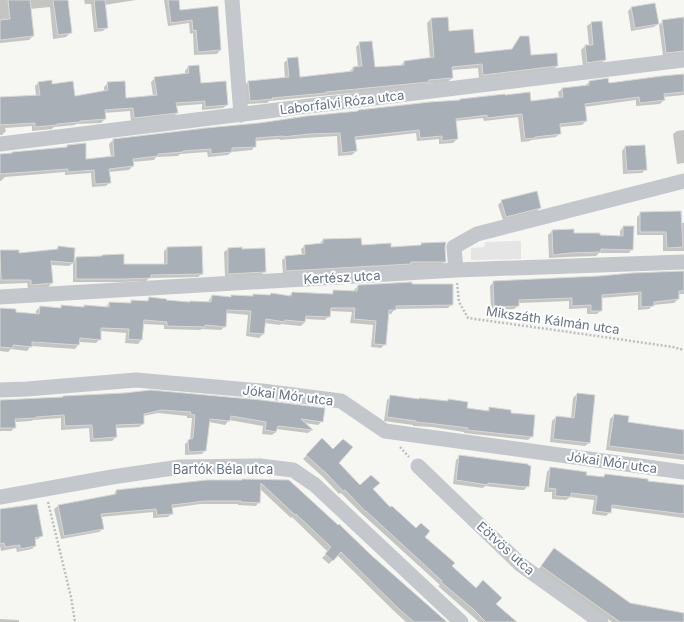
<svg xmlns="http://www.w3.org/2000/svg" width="684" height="622" font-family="Inter,sans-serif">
	<rect width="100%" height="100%" fill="#f6f6f3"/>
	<path fill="#e4e5e4" d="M 521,241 L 521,259 L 471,260 L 471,248 L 484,247 L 485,242 Z"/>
	<path fill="#0003" d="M 0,0 L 66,0 L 70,33 L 66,37 L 53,39 L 50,7 L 30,9 L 33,36 L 29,40 L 0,43 Z
		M 84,0 L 136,0 L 104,5 L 107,27 L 103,31 L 94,32 L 91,4 L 85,4 Z
		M 164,0 L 178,0 L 179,11 L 217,7 L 220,50 L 217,54 L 194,55 L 193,33 L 190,34 L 189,23 L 168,26 Z
		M 632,7 L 658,24 L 654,27 L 631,31 L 628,11 Z
		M 684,18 L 684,54 L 663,56 L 659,25 L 663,21 Z
		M 431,19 L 474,54 L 511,50 L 517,42 L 530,56 L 557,66 L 553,70 L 479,78 L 478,68 L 452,70 L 452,78 L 448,82 L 426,84 L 424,86 L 269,101 L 267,103 L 246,104 L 244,86 L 248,82 L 285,79 L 284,63 L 288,59 L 299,78 L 349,72 L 353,68 L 358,67 L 356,47 L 360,43 L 374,68 L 400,66 L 404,62 L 430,59 L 427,23 Z
		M 601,22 L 605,60 L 601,64 L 583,66 L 581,50 L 585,46 L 589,46 L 587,26 L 591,23 Z
		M 188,67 L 201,84 L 227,105 L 223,108 L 202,110 L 202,104 L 176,106 L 177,113 L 173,117 L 131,122 L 130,111 L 104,113 L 105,119 L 101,123 L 76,124 L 75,125 L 54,127 L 52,129 L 32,131 L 32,126 L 5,128 L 6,131 L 2,135 L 0,135 L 0,105 L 36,96 L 35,86 L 38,83 L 52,85 L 74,97 L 104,91 L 104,87 L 108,83 L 125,99 L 153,96 L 151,82 L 155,78 L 185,74 L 185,71 Z
		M 684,75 L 684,95 L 664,97 L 664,100 L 660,104 L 636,106 L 636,100 L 584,107 L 586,121 L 582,125 L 559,127 L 560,133 L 556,137 L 531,140 L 530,141 L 521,142 L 518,117 L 484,121 L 483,118 L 455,121 L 457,139 L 453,143 L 439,144 L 439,139 L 417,141 L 416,133 L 355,140 L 356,151 L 352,155 L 338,156 L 337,136 L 304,138 L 280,140 L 279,139 L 255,141 L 255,146 L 252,150 L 231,152 L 228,155 L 208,157 L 207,152 L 180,154 L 178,156 L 156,157 L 154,160 L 132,162 L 133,166 L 129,170 L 109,172 L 110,182 L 106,186 L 92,187 L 91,173 L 65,175 L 65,172 L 5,177 L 1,181 L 0,181 L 0,155 L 65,148 L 67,146 L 85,160 L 111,158 L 109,144 L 113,140 L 530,102 L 559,98 L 558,92 L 562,89 L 585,86 L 589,82 L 608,84 Z
		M 684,130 L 684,163 L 677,164 L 673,134 L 677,131 Z
		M 625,147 L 646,169 L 642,173 L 623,174 L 622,151 Z
		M 502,201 L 540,208 L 536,212 L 503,220 L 498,205 Z
		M 641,213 L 684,223 L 684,251 L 663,251 L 663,235 L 637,235 L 637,217 Z
		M 623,227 L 632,249 L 629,253 L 599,253 L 596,256 L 566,257 L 549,258 L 548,235 L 552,231 L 599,236 L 620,237 L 620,231 Z
		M 323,240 L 361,246 L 390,248 L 419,246 L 422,244 L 444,248 L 445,261 L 442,265 L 283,274 L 282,260 L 286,257 L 302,255 L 301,249 L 305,246 L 319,244 Z
		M 58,247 L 73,261 L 77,258 L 100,258 L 102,256 L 123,265 L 164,265 L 164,251 L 167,248 L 202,274 L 198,277 L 149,278 L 146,281 L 121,282 L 73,282 L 73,263 L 69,266 L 51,265 L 52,283 L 48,287 L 28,288 L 27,283 L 0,284 L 0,252 L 1,251 L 18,254 L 55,251 Z
		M 228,249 L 265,271 L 261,275 L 225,277 L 224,252 Z
		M 684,271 L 684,294 L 678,294 L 678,299 L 674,303 L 653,305 L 649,309 L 638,310 L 638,295 L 601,298 L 601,310 L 597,314 L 587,314 L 587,308 L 569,309 L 569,301 L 518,303 L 518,306 L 514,309 L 491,310 L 490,286 L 494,282 Z
		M 411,285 L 452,304 L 448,308 L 395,309 L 391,314 L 388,314 L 385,344 L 381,348 L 371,347 L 373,325 L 350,323 L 352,312 L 329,311 L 329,316 L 325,320 L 305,319 L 305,322 L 301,326 L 281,324 L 280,325 L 264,323 L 263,334 L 259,338 L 246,336 L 248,315 L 226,313 L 225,326 L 221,330 L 202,329 L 200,330 L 164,329 L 164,325 L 143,324 L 141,340 L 138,344 L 125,343 L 126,333 L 100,331 L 100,339 L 96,343 L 79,342 L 78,345 L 75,349 L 31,346 L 27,351 L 11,349 L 8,352 L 0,351 L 0,309 L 15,313 L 36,315 L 36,311 L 40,307 L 59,309 L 62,306 L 83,308 L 85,306 L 105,308 L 109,303 L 128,304 L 132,301 L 146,302 L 149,298 L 165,301 L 208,303 L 209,300 L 212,296 L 230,298 L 232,296 L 251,297 L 253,295 L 288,296 L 292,293 L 331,295 L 334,291 L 354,292 L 354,290 L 358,286 Z
		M 124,394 L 322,421 L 318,425 L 304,423 L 312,430 L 308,433 L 276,429 L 276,432 L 272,435 L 262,434 L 263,426 L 229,420 L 225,425 L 209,422 L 205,450 L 202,454 L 185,455 L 185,444 L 190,440 L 192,418 L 187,418 L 187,416 L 158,413 L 143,416 L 143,424 L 139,427 L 115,428 L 116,437 L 112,441 L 90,442 L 89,428 L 61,430 L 61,418 L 33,420 L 31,421 L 15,422 L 15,427 L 11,431 L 0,431 L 0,401 Z
		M 577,394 L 589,443 L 585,446 L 550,442 L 552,421 L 556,417 L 571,419 L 573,398 Z
		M 391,396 L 419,400 L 466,409 L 486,412 L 490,408 L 510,414 L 532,436 L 528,440 L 464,433 L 464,432 L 432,427 L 413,426 L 413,425 L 384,421 L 387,400 Z
		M 614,415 L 627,423 L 684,431 L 684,460 L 606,450 L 610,419 Z
		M 322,440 L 337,463 L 360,487 L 372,489 L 390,508 L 424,537 L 451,567 L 515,622 L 479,622 L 438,586 L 440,585 L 362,514 L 341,493 L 339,494 L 323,477 L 303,459 Z
		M 460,456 L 528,486 L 524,490 L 521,490 L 485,486 L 483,488 L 453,484 L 456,460 Z
		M 550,468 L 585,475 L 602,478 L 605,475 L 647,482 L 684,486 L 684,518 L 611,508 L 610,512 L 606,516 L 592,514 L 594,500 L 570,497 L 566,500 L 552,499 L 552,492 L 544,492 L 547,472 Z
		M 287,480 L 371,556 L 445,622 L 406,622 L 395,612 L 337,555 L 329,564 L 322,558 L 328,552 L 292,517 L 291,518 L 260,489 L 259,502 L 256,506 L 238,505 L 238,504 L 200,504 L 172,508 L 172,513 L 168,517 L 153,518 L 153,512 L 101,517 L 103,529 L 99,532 L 61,539 L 54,509 L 58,506 L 113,495 L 116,491 L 285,481 Z
		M 0,510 L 42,536 L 38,539 L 34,540 L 35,546 L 32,549 L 17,552 L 16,548 L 1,551 L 0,546 Z
		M 554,549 L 630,604 L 684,614 L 684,622 L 612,622 L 538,570 Z
		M 0,619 L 19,620 L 19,622 L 0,622 Z"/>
	<path fill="#a9afb6" stroke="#d8d8d6" d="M 8,0 L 30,0 L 34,36 L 0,40 L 0,20 L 10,19 Z
		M 53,0 L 68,0 L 72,33 L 58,35 Z
		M 94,0 L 105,0 L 108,28 L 97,29 Z
		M 168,0 L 179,0 L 180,10 L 218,6 L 221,50 L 198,52 L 196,30 L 193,31 L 192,20 L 171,23 Z
		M 655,3 L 659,24 L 635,28 L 631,7 Z
		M 448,17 L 449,31 L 473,29 L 475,53 L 512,49 L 520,36 L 529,36 L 531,55 L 557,53 L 558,66 L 483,75 L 482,64 L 452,67 L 453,78 L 429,80 L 429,82 L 326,92 L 326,93 L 272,98 L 273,99 L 250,101 L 248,81 L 289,77 L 287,58 L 298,57 L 300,77 L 353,71 L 353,67 L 362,66 L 359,42 L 372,41 L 375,67 L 404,65 L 404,61 L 434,57 L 431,18 Z
		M 684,17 L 684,51 L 666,53 L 662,20 Z
		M 602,21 L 606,60 L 587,63 L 585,45 L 593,45 L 591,22 Z
		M 199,65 L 201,83 L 226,81 L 228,105 L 205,107 L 205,101 L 176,103 L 178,113 L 134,118 L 133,108 L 105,110 L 106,119 L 80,121 L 80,122 L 57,124 L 57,125 L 35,127 L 35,123 L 0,125 L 0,97 L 40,95 L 38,82 L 52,80 L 52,84 L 73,81 L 75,96 L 108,90 L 107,82 L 125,81 L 126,98 L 157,95 L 154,77 L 189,73 L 188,66 Z
		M 684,74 L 684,92 L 664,94 L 665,100 L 640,103 L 639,97 L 585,104 L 587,121 L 560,124 L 561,134 L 535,137 L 535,138 L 525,139 L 522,114 L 487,118 L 487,115 L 456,119 L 458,139 L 442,141 L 442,136 L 420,138 L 419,130 L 355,137 L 357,151 L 342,153 L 340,133 L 309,134 L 283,137 L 283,136 L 256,138 L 256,147 L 232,148 L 232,152 L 211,154 L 211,149 L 183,151 L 183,152 L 158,154 L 158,156 L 133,159 L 134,166 L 109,169 L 111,183 L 95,184 L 94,170 L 68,172 L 68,169 L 0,174 L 0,154 L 12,153 L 12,152 L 67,147 L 67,145 L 86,143 L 86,159 L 114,156 L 113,139 L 206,128 L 259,123 L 307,116 L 358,111 L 358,110 L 430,102 L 460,100 L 460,99 L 505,94 L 505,95 L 530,92 L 531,101 L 563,97 L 562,88 L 589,85 L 589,81 L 608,78 L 609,83 L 662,76 Z
		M 645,145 L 647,170 L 627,171 L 625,146 Z
		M 537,191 L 541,208 L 506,217 L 501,200 Z
		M 681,211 L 683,247 L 667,248 L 666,232 L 640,232 L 640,212 Z
		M 623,226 L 634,226 L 633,250 L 601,249 L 601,252 L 570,253 L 553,255 L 552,230 L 574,229 L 574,233 L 600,233 L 600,235 L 623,236 Z
		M 361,238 L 362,245 L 391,243 L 391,247 L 421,245 L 421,243 L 446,242 L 445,248 L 446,262 L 411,262 L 411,264 L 286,271 L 285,256 L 305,254 L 304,245 L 323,243 L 323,239 Z
		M 58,246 L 75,248 L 74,263 L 51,261 L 53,283 L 31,285 L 31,280 L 1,280 L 0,250 L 19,250 L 19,253 L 58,249 Z
		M 202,246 L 203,274 L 151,275 L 151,278 L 125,279 L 76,279 L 76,257 L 102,256 L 102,255 L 124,254 L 124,264 L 167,264 L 167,247 Z
		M 242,247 L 242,249 L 265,248 L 266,272 L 228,274 L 228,248 Z
		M 684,271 L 684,291 L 679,291 L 679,299 L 654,302 L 654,306 L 641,307 L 641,292 L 602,295 L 602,311 L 591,311 L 591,305 L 572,306 L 572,298 L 519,300 L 519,306 L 494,307 L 493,281 L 599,276 L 632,273 Z
		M 412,282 L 412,284 L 453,284 L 453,305 L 396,306 L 396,310 L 389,310 L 386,345 L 374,344 L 376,321 L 354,319 L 355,308 L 331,308 L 330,317 L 306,316 L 305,322 L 285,320 L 285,322 L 266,319 L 264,334 L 249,333 L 251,311 L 227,310 L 226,327 L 205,325 L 205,327 L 167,326 L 167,322 L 144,320 L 142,340 L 128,339 L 129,329 L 101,328 L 101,340 L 80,338 L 79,345 L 32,342 L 32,347 L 13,345 L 13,348 L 0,347 L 0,308 L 16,309 L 16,312 L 39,314 L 40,306 L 61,308 L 61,305 L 84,307 L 84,305 L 109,307 L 109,302 L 131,303 L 131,300 L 148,301 L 149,297 L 167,299 L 166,300 L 190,302 L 190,301 L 211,302 L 212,295 L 231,297 L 231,295 L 253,296 L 253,294 L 270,295 L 271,293 L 291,296 L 292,292 L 333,294 L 333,290 L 357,291 L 358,285 Z
		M 151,390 L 261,400 L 325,408 L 323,422 L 301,419 L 313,430 L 278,426 L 276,432 L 265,430 L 266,422 L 231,416 L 230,421 L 210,419 L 206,451 L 189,452 L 188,440 L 193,438 L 195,415 L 190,414 L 191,412 L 162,410 L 144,414 L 144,424 L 116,425 L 117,437 L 93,439 L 92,425 L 65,426 L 64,415 L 36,417 L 36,418 L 15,419 L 16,428 L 0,428 L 0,400 L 63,397 L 63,396 L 124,393 Z
		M 577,393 L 595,395 L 590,443 L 553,439 L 556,416 L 574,418 Z
		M 390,395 L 419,399 L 419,398 L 448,401 L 448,399 L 468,402 L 467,408 L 489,411 L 489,407 L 511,410 L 511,413 L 535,415 L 533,437 L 467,430 L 468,428 L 436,424 L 416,422 L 416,421 L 387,417 Z
		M 614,414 L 629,416 L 628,422 L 684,430 L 684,455 L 609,446 Z
		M 322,438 L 333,449 L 343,439 L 353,447 L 339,463 L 360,485 L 371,475 L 380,483 L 373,489 L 390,507 L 392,506 L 416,528 L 421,523 L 430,531 L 425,537 L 455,563 L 452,566 L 476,588 L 483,580 L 502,598 L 496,604 L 517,622 L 486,622 L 473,609 L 441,582 L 442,581 L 366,511 L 366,512 L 345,490 L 343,491 L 327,474 L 306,455 Z
		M 459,455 L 528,464 L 528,465 L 531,466 L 529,487 L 526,486 L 526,487 L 488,483 L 488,485 L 456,480 Z
		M 550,467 L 587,472 L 586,475 L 604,477 L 605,474 L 648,479 L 648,481 L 684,485 L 684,514 L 612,505 L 611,513 L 595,511 L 597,496 L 571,493 L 571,497 L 555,496 L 556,489 L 548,488 Z
		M 242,479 L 289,480 L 338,525 L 339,524 L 371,555 L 447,622 L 414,622 L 399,609 L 341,552 L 333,561 L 325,554 L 331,547 L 296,514 L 295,515 L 261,483 L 260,503 L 241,502 L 241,501 L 205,501 L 172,505 L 173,514 L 157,515 L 156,509 L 101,514 L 104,529 L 64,536 L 58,505 L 116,494 L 116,490 L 207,480 L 242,480 Z
		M 37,504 L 43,536 L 35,538 L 36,546 L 20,549 L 20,545 L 5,547 L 4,543 L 0,544 L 0,509 Z
		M 554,548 L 630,603 L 684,613 L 684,622 L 620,622 L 541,566 Z"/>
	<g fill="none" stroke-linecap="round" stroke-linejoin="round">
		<path stroke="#bcbec0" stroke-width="2.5" stroke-dasharray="2 2" stroke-linecap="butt" d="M 457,283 L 459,302 L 468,318 L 576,333 L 673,347 L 684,350
			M 400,447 L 409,457
			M 48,502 L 71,597 L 75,622"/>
		<path stroke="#c4c7cb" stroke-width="15" d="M 232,0 L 241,115
			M 0,144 L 684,60
			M 456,270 L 454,247 L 477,234 L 684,181
			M 0,297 L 456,270 L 684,262
			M 0,390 L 27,389 L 136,380 L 262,391 L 341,401 L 385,431 L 684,472
			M 418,466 L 521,565 L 601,622
			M 0,497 L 112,477 L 180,467 L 260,466 L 293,470 L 315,485 L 461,622"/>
	</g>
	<g text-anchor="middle" stroke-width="4" stroke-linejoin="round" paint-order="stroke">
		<g font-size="13" fill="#667384" stroke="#fff">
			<text transform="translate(342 102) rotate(-7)" y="5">Laborfalvi Róza utca</text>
			<text transform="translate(342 277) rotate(-3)" y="5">Kertész utca</text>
			<text transform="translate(553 320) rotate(8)" y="5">Mikszáth Kálmán utca</text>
			<text transform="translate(288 395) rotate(7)" y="5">Jókai Mór utca</text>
			<text transform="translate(612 462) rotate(8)" y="5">Jókai Mór utca</text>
			<text x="223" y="474">Bartók Béla utca</text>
			<text transform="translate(506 548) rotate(42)" y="5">Eötvös utca</text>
		</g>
	</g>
</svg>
